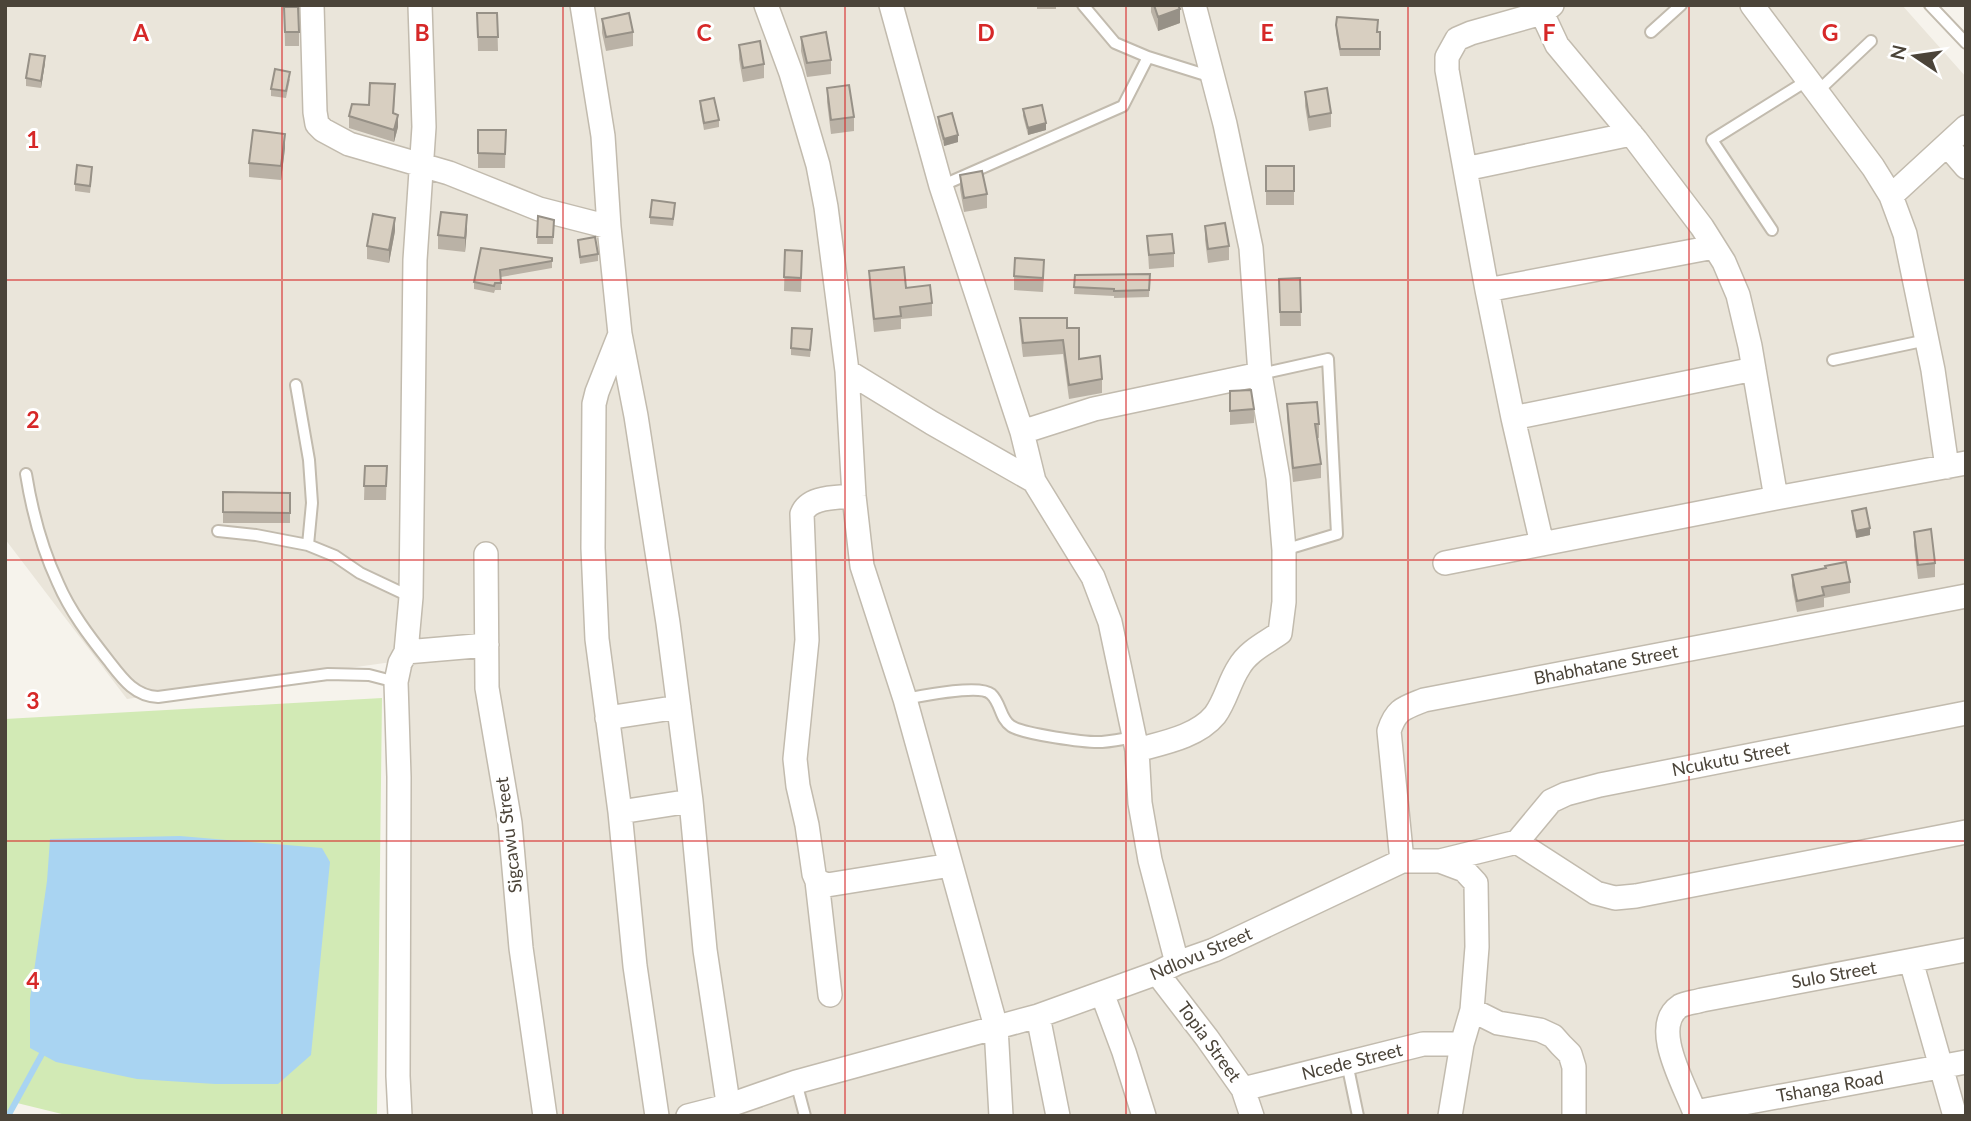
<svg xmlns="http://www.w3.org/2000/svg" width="1971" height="1121" font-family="Lato,sans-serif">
	<rect width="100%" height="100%" fill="#f6f3ec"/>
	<path fill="#eae5da" d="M 5,5 L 1902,5 L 1966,77 L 1966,1116 L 400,1116 L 399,661 L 127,699 L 5,539 Z"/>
	<path fill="#d2eab5" d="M 382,698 L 377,1116 L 70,1116 L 17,1103 L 8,1116 L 5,1116 L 5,719 Z"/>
	<path fill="#a9d4f2" d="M 180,836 L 322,848 L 330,862 L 311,1055 L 278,1084 L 215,1084 L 137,1079 L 56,1062 L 30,1048 L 30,999 L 47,881 L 50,839 Z"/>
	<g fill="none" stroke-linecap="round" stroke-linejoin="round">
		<path stroke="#a9d4f2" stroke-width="6" d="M 8,1116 L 42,1054"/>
		<defs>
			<path id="service" d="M 1083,5 L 1115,43 L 1148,57
				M 1930,5 L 1966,43
				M 1651,32 L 1681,5
				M 1817,92 L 1871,41
				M 941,186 L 1123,106 L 1148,57 L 1212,77
				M 1772,230 L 1712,140 L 1808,80
				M 1833,360 L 1927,340
				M 1260,374 L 1328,359 L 1337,534 L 1284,550
				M 296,385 L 309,460 L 312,503 L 308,545
				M 26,474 C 32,511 42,549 58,583 C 70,611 89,636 108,660 C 122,678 134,696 158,697 L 328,674 L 369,675 L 396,682
				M 218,531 L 256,535 L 308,545 L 335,556 L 360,573 L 411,597
				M 905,699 C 921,696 980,684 991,694 C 1001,703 1000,719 1011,726 C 1023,734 1086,743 1102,742 C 1113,741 1124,739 1135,737
				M 1347,1063 L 1358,1116
				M 796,1082 L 805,1116"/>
			<path id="minor" d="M 312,5 L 315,112 L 317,124 L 323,130 L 349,144 L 449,173 L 539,209 L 609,227
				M 582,5 L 603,136 L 609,227 L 620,334 L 636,416 L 668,623 L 691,801 L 705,950 L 730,1116
				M 766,5 L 791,73 L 818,165 L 826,207 L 847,371 L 854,496 L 862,566 L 905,699 L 996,1027 L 1001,1116
				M 891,5 L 941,186 L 1022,432 L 1034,481
				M 1752,5 L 1873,167 L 1891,196 L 1905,234 L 1933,370 L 1947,467
				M 1542,13 L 1557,45 L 1636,140 L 1702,227 L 1724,262 L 1738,295 L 1750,346 L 1776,498
				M 1947,145 L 1966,167
				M 1465,169 L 1631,134
				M 1891,196 L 1966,127
				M 1487,290 L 1714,247
				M 620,334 L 597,392 L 594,404 L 593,548 L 597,639 L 620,812 L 635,966 L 657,1116
				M 847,371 L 932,423 L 1034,481 L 1093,577 L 1110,622 L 1137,750 L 1140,803 L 1150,860 L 1177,963
				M 1513,418 L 1754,369
				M 1022,432 L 1094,409 L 1260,374
				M 854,496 C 836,498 809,496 802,514 L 807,640 L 795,759 L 798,786 L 807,825 L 814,874 L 817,881 L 827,885 L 951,865
				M 1542,544 L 1513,418 L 1487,290 L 1447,70 L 1447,57 L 1457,39 L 1471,33 L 1542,13 L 1552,5
				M 486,554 L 487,688 L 510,823 L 521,948 L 545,1116
				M 1445,563 L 1776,498 L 1966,463
				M 406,652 L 487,645
				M 607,718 L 679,707
				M 1137,750 C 1162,743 1197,737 1215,715 C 1226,700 1229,682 1239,667 C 1248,651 1266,643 1280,633 L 1284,602 L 1284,550 L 1278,478 L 1260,374 L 1251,248 L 1225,124 L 1194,5
				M 620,812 L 691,801
				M 1517,842 L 1596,893 L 1615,898 L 1636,896 L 1966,832
				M 1402,861 L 1389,731 C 1396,709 1404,708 1424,700 L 1966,596
				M 1440,861 L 1517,842 L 1551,801 L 1566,794 L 1600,785 L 1966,713
				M 817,881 L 830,995
				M 1911,961 L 1955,1116
				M 1157,973 L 1207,1038 L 1243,1089 L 1252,1116
				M 1102,993 L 1124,1052 L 1144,1116
				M 1472,1010 L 1498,1023 L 1540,1030 L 1553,1036 L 1561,1045 L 1570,1054 L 1574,1067 L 1574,1116
				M 1038,1016 L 1058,1116
				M 1243,1089 L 1423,1044 L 1462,1044
				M 1695,1112 L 1966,1062
				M 400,1116 L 398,1076 L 399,777 L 396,682 L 400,663 L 406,652 L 411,597 L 415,260 L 424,127 L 420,5
				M 688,1116 L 727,1106 L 796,1082 L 1038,1016 L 1157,973 L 1177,963 L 1214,950 L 1402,861 L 1440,861 L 1464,870 L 1476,883 L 1477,947 L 1472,1010 L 1462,1044 L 1450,1116
				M 1696,1116 C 1688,1090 1648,1027 1680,1006 C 1686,1003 1696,1002 1702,1000 L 1966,950"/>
		</defs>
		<use href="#service" stroke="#c2bbae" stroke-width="14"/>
		<use href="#minor" stroke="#c2bbae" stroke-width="26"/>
		<use href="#service" stroke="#fff" stroke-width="10"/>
		<use href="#minor" stroke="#fff" stroke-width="23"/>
	</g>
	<path fill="#bab2a6" d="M 1037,5 L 1056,5 L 1056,9 L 1037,9 Z
		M 1151,5 L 1178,5 L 1180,23 L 1158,31 L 1151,12 Z
		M 284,7 L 299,32 L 299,46 L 285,46 Z
		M 477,13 L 497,13 L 498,51 L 478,51 Z
		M 1337,17 L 1377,32 L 1380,32 L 1380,56 L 1340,56 L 1336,32 Z
		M 602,19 L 633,32 L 633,46 L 606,51 L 602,33 Z
		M 801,37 L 831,60 L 831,74 L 807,77 L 801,51 Z
		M 739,45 L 764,64 L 764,78 L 743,82 L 739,59 Z
		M 45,63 L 41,88 L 26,86 L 26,78 Z
		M 290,79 L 286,98 L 271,96 L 271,89 Z
		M 827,88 L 854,117 L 854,131 L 831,134 L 827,102 Z
		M 1305,92 L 1331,113 L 1331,127 L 1309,131 L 1305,106 Z
		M 395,96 L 394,113 L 398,127 L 394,142 L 349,128 L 349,116 L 369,105 Z
		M 700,101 L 719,120 L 719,127 L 704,130 L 700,108 Z
		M 1023,109 L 1046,130 L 1028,135 L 1023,116 Z
		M 938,117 L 958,142 L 944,146 L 938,124 Z
		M 478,130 L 506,130 L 505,168 L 478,168 Z
		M 285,148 L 281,180 L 249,177 L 249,163 Z
		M 1266,166 L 1294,166 L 1294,205 L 1266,205 Z
		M 92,174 L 90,193 L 75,191 L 75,184 Z
		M 960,175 L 987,194 L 987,208 L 964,212 L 960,189 Z
		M 675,210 L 673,226 L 650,224 L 650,217 Z
		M 538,216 L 554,220 L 553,244 L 537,244 Z
		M 1205,226 L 1229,246 L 1229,260 L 1208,263 L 1205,240 Z
		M 467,229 L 465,252 L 438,249 L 438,235 Z
		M 395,231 L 389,263 L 367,259 L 367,246 Z
		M 1147,236 L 1174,253 L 1174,267 L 1149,269 Z
		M 578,240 L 598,254 L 598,261 L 580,264 Z
		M 481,248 L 552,258 L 552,268 L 501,277 L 501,290 L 495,290 L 494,293 L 474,289 L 474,282 Z
		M 785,250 L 802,251 L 801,292 L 784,291 Z
		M 869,271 L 906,288 L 932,303 L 932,316 L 901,319 L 901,329 L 874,332 L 869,284 Z
		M 1044,274 L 1043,292 L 1014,290 L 1014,276 Z
		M 1150,274 L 1149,297 L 1114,298 L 1114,296 L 1074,294 L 1075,275 Z
		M 1300,278 L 1301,326 L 1280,326 L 1279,279 Z
		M 1020,318 L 1067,328 L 1079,359 L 1102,379 L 1102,393 L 1069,399 L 1063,354 L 1023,357 L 1020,332 Z
		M 812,337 L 810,357 L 791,355 L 791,348 Z
		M 1230,391 L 1254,409 L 1254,423 L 1230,425 Z
		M 1287,404 L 1319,424 L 1319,438 L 1317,438 L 1321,464 L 1321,478 L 1293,482 L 1287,418 Z
		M 365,466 L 387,466 L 386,500 L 364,500 Z
		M 223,492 L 290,493 L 290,523 L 223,523 Z
		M 1852,511 L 1870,535 L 1856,538 L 1852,518 Z
		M 1914,532 L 1935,563 L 1935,577 L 1918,579 L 1914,546 Z
		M 1792,575 L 1850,582 L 1850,593 L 1824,598 L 1824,607 L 1797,612 L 1792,586 Z"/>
	<path fill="#979187" d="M 1180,9 L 1180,23 L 1158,31 L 1158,17 Z
		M 45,56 L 45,63 L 41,88 L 41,81 Z
		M 398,115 L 398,127 L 394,142 L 394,130 Z
		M 1046,123 L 1046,130 L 1028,135 L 1028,128 Z
		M 285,134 L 285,148 L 281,180 L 281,166 Z
		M 958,135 L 958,142 L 944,146 L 944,139 Z
		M 467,215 L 467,229 L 465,252 L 465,238 Z
		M 395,218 L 395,231 L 389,263 L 389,250 Z
		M 1870,528 L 1870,535 L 1856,538 L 1856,531 Z"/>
	<path fill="#d8cfc1" stroke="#979187" stroke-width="2" d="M 1154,5 L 1178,5 L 1180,9 L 1158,17 Z
		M 284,7 L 298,7 L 299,32 L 285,32 Z
		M 477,13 L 497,13 L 498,37 L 478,37 Z
		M 629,13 L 633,32 L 606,37 L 602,19 Z
		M 1337,17 L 1378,20 L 1377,32 L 1380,32 L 1380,49 L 1340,49 L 1336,25 Z
		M 826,32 L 831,60 L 807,63 L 801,37 Z
		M 760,41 L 764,64 L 743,68 L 739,45 Z
		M 30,54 L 45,56 L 41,81 L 26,78 Z
		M 275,69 L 290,72 L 286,91 L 271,89 Z
		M 370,83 L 395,84 L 393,113 L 398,115 L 394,130 L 349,116 L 352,104 L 369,105 Z
		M 849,85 L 854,117 L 831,120 L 827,88 Z
		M 1327,88 L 1331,113 L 1309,117 L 1305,92 Z
		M 714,98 L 719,120 L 704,123 L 700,101 Z
		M 1042,105 L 1046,123 L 1028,128 L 1023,109 Z
		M 952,113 L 958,135 L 944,139 L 938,117 Z
		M 253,130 L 285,134 L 281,166 L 249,163 Z
		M 478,130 L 506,130 L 505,154 L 478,153 Z
		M 77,165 L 92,167 L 90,186 L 75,184 Z
		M 1266,166 L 1294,166 L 1294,191 L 1266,191 Z
		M 982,171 L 987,194 L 964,198 L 960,175 Z
		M 652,200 L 675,203 L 673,219 L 650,217 Z
		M 441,212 L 467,215 L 465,238 L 438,235 Z
		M 373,214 L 395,218 L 389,250 L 367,246 Z
		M 538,216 L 554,220 L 553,237 L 537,237 Z
		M 1225,223 L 1229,246 L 1208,249 L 1205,226 Z
		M 1172,234 L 1174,253 L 1149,255 L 1147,236 Z
		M 595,237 L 598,254 L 580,257 L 578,240 Z
		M 481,248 L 552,258 L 552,261 L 500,270 L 501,283 L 495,283 L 494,286 L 474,282 Z
		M 785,250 L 802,251 L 801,278 L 784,277 Z
		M 1015,258 L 1044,260 L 1043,278 L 1014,276 Z
		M 904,267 L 906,288 L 930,285 L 932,303 L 900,307 L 901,316 L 874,319 L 869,271 Z
		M 1150,274 L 1149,290 L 1114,291 L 1114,289 L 1074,287 L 1075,275 Z
		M 1300,278 L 1301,312 L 1280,312 L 1279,279 Z
		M 1020,318 L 1067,318 L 1067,328 L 1079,328 L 1079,359 L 1100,356 L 1102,379 L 1069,385 L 1063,340 L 1023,343 Z
		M 792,328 L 812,329 L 810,350 L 791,348 Z
		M 1251,390 L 1254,409 L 1230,411 L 1230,391 Z
		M 1317,402 L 1319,424 L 1315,424 L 1321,464 L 1293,468 L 1287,404 Z
		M 365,466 L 387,466 L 386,486 L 364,486 Z
		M 223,492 L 290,493 L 290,513 L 223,512 Z
		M 1866,508 L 1870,528 L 1856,531 L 1852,511 Z
		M 1931,529 L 1935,563 L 1918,565 L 1914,532 Z
		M 1846,562 L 1850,582 L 1822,587 L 1824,595 L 1797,601 L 1792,575 L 1826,568 L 1825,566 Z"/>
	<path fill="none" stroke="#d62828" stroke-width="2" stroke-opacity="0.55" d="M 282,5 L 282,1116M 563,5 L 563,1116M 845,5 L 845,1116M 1126,5 L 1126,1116M 1408,5 L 1408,1116M 1689,5 L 1689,1116M 5,280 L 1966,280M 5,560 L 1966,560M 5,841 L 1966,841"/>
	<g text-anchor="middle" stroke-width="6" stroke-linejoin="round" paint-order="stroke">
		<g font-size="18" fill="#4b4439" stroke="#fff">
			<text transform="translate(1606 665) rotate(-11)" y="6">Bhabhatane Street</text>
			<text transform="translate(1731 759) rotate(-11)" y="6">Ncukutu Street</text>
			<text transform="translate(509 835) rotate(-97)" y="6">Sigcawu Street</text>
			<text transform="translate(1201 954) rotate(-23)" y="6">Ndlovu Street</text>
			<text transform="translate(1834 975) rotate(-10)" y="6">Sulo Street</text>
			<text transform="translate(1209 1042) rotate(54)" y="6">Topia Street</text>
			<text transform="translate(1352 1062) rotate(-14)" y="6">Ncede Street</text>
			<text transform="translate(1830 1087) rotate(-10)" y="6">Tshanga Road</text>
		</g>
	</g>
	<g font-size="23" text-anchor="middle" font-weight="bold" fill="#d62828" stroke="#fff" stroke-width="6" stroke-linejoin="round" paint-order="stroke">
		<text x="141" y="41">A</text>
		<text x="422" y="41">B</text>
		<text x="704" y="41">C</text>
		<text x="986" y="41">D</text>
		<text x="1267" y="41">E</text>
		<text x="1549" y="41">F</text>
		<text x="1830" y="41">G</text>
		<text x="33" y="148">1</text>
		<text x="33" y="428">2</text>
		<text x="33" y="709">3</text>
		<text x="33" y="989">4</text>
	</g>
	<rect width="1971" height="1121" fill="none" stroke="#4b4439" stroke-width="14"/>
	<g transform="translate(1915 56) rotate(283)" stroke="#ffffff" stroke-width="5" paint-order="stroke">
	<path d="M0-5L12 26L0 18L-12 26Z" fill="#4b4439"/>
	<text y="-10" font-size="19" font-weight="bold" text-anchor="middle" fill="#4b4439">N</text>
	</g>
</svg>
